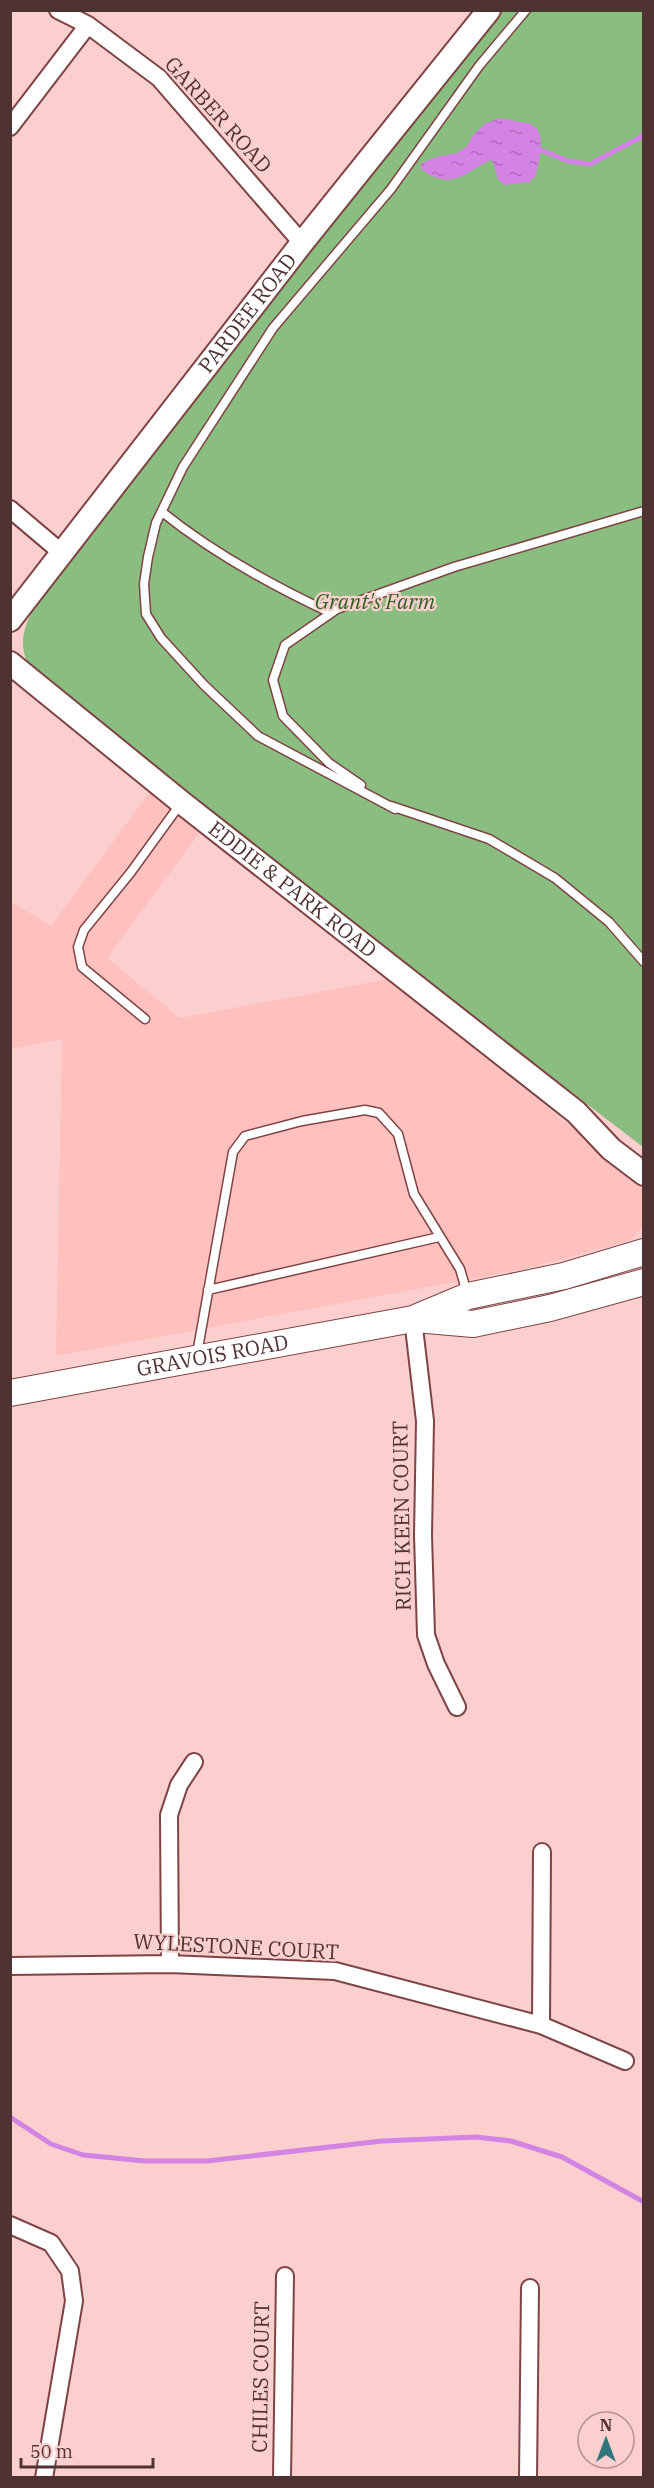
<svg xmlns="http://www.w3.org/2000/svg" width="654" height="2488" font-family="'IBM Plex Serif',serif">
	<defs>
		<pattern id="water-ripples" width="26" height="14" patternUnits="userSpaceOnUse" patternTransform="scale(1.5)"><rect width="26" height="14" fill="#d383e3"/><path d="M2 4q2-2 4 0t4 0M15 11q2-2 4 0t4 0" fill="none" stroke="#ae6cb9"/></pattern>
	</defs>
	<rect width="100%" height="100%" fill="#facfcd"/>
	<path fill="#ffc0be" d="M 152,789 L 200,832 L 107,958 L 180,1018 L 388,979 L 643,1185 L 642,1228 L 629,1241 L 525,1269 L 56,1356 L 62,1039 L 11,1049 L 10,901 L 51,926 Z"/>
	<path fill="#8abe80" d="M 497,11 L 643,11 L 643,1147 C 436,989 229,831 28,664 C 18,643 24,626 35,606 L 206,382 Z"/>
	<path fill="url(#water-ripples)" d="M 500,118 L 531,124 L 538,130 L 541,139 L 540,156 L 536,175 L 530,182 L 504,185 L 498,179 L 493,162 L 490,160 C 463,174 450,192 420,168 L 422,163 L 436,157 L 457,153 L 466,147 L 474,134 L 486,123 Z"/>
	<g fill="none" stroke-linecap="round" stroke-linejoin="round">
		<path stroke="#d383e3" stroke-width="5" d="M 541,150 L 568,161 L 590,164 L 641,137 L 644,133
			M 10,2117 L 51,2144 L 83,2155 L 145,2161 L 207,2161 L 382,2141 L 476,2137 L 511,2141 L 562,2157 L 644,2202"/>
		<defs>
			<path id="lane" d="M 162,512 C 213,553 271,585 331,613
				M 361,785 L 329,763 L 283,716 L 273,680 L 285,645 L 337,609 L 454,567 L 644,511
				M 391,806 L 489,839 L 555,878 L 609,922 L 644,962
				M 395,809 L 258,736 L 204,685 L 161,638 L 146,614 L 144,584 L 148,557 L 156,523 L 183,467 L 273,328 L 391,189 L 479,66 L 526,10
				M 145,1019 L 82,967 L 78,947 L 84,930 L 131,872 L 181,803
				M 208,1290 L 439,1237
				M 197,1354 L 233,1152 L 245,1136 L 302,1121 L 365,1110 L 379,1113 L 398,1134 L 414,1194 L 460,1269 L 467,1293"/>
			<path id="street" d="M 58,10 L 88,25 L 159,78 L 302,243
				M 10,127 L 88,25
				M 10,509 L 62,553
				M 413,1319 L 425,1421 L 423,1535 L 426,1635 L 436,1664 L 457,1707
				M 170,1964 L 169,1815 L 179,1785 L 194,1762
				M 10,1966 L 170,1964 L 335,1971 L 541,2025 L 625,2061
				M 541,2025 L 542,1852
				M 10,2225 L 51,2243 L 70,2271 L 74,2301 L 44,2478
				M 282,2478 L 285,2276
				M 528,2478 L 530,2288"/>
			<g id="secondary">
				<path id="s1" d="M 10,620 L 302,243 L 489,10"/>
				<path id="s2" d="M 10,663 L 181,802 L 576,1112 L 611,1149 L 644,1174"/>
			</g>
			<g id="primary">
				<path d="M 416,1319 L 473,1324 L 550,1308 L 644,1282"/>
				<path id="s3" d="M 10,1393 L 413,1319 L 468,1296 L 564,1276 L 644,1252"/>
			</g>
		</defs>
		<use href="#lane" stroke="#7e4444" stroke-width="11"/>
		<use href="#street" stroke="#7e4444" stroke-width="20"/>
		<use href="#secondary" stroke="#7e4444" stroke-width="26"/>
		<use href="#primary" stroke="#7e4444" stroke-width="28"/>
		<use href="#lane" stroke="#fff" stroke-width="8"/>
		<use href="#street" stroke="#fff" stroke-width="16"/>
		<use href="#secondary" stroke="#fff" stroke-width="22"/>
		<use href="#primary" stroke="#fff" stroke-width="26"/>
	</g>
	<g text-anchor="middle" stroke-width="4.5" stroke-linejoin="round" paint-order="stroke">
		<g font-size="21" fill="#4f3332" stroke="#facfcd">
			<text transform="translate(218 115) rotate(48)" y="7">GARBER ROAD</text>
			<text dy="7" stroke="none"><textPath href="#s1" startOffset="388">PARDEE ROAD</textPath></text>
			<text dy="7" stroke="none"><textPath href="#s2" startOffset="362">EDDIE &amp; PARK ROAD</textPath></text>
			<text dy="7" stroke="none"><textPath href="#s3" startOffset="206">GRAVOIS ROAD</textPath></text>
			<text transform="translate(402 1516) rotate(-91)" y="7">RICH KEEN COURT</text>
			<text transform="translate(236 1947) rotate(3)" y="7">WYLESTONE COURT</text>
			<text transform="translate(261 2377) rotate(-89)" y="7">CHILES COURT</text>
		</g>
		<g font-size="21" font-style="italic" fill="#2b6221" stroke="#facfcd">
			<text x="375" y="609">Grant's Farm</text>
		</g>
	</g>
	<rect width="654" height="2488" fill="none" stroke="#4f3332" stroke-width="24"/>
	<g transform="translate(606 2440)"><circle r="28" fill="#facfcd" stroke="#b6918f" stroke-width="1.5"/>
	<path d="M0-4.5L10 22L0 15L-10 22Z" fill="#2e787c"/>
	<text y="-9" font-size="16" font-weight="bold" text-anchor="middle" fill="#4f3332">N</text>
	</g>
	<path d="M21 2458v9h132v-9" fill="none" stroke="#4f3332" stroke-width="3"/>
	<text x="30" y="2458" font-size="18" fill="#4f3332" stroke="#facfcd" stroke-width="4.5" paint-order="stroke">50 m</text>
</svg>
